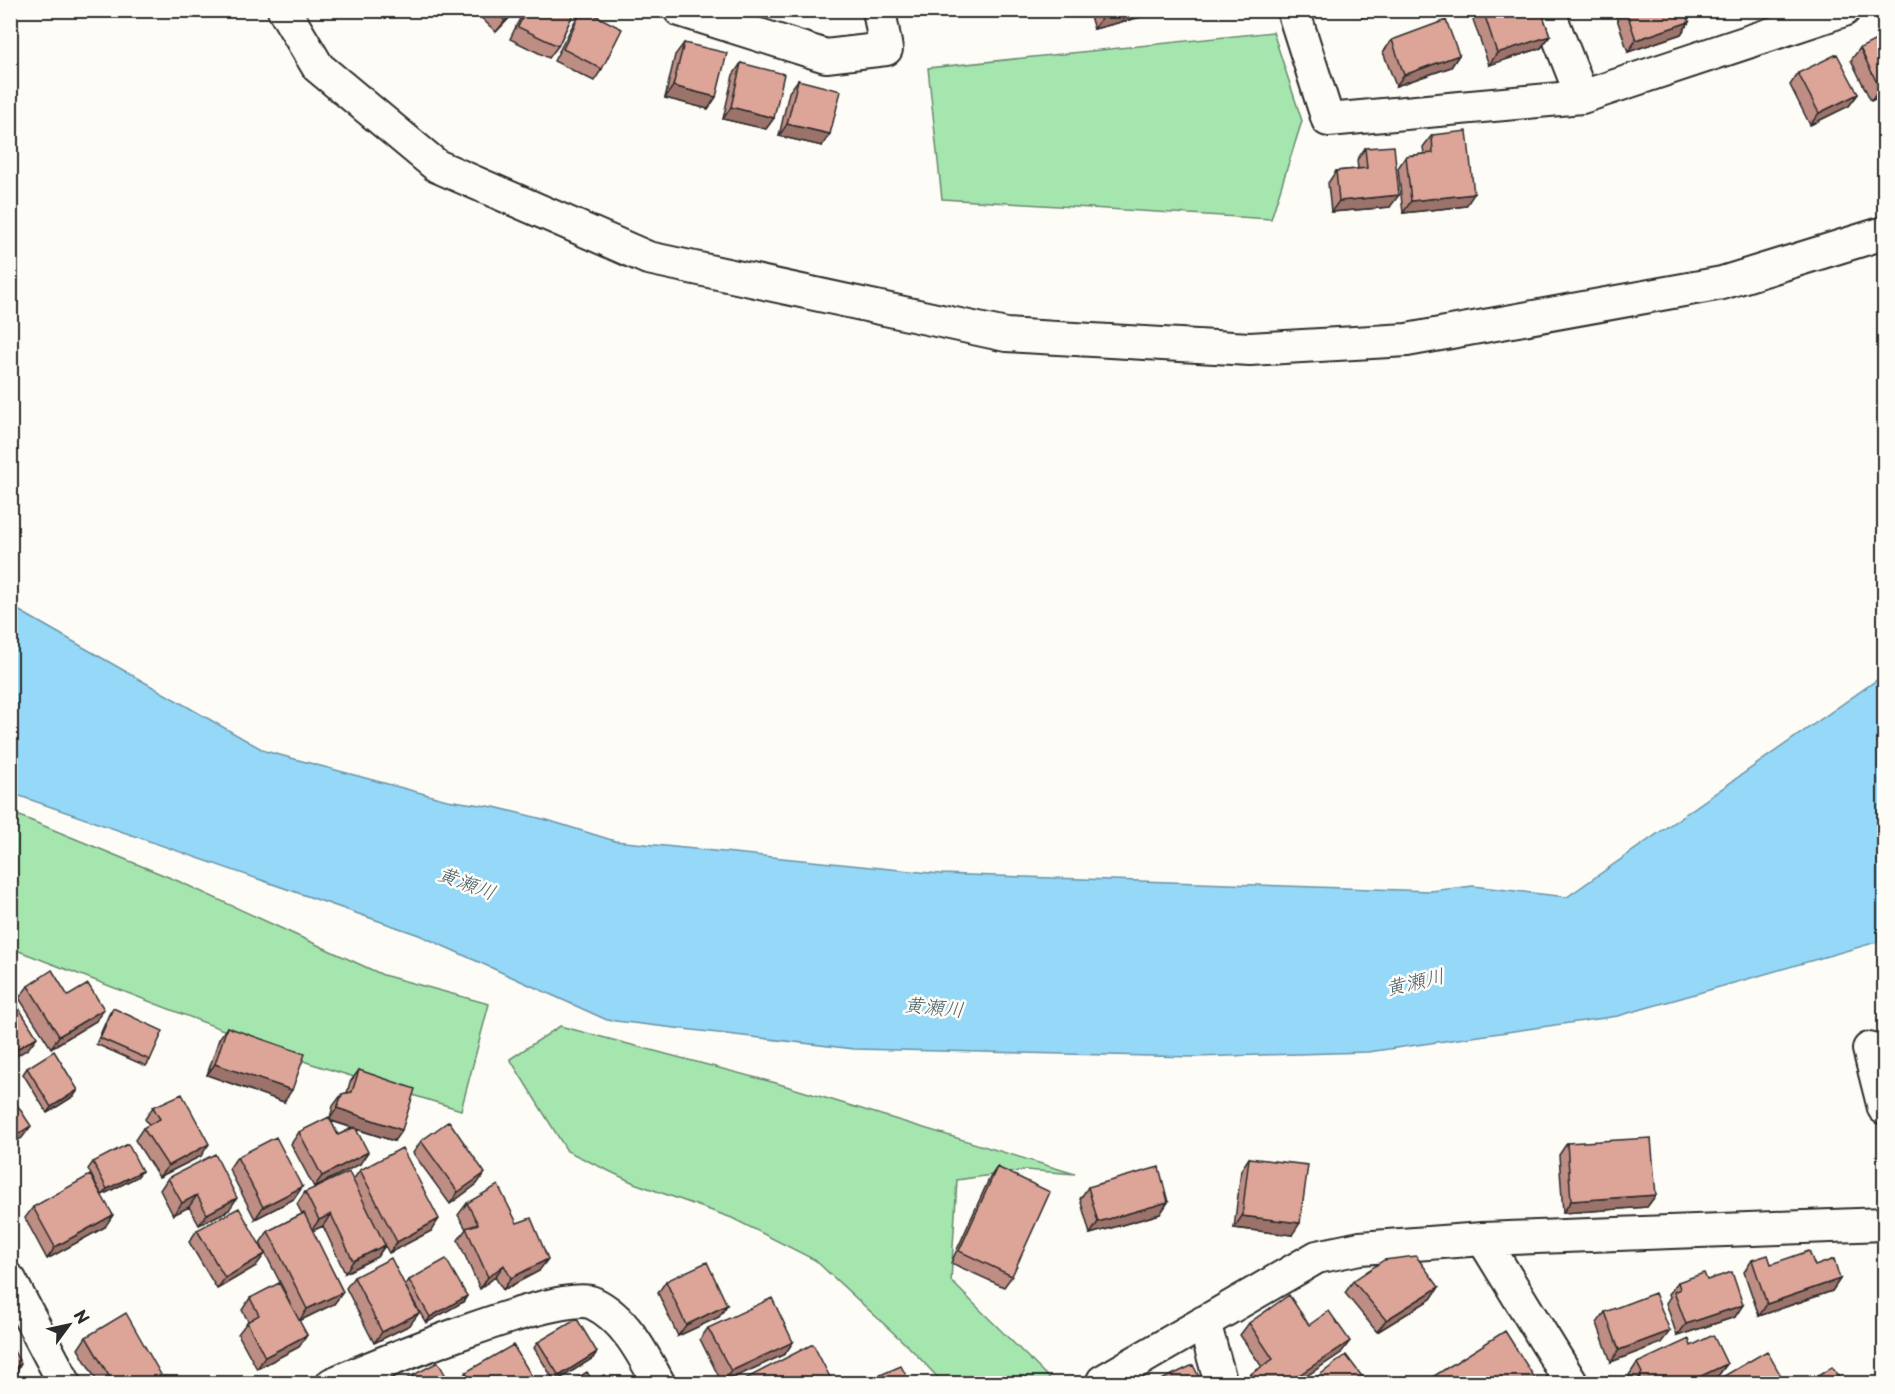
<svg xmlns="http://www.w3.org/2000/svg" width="1895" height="1394" font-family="'Playpen Sans','Klee One',sans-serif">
	<rect width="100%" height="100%" fill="#fdfcf7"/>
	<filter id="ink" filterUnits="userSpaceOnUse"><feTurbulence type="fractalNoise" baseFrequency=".0167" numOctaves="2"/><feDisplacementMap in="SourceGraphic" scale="12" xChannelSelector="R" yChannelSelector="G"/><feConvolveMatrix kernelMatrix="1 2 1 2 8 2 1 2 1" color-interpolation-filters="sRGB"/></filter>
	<g filter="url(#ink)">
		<path fill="#a5e6af" stroke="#68886d" stroke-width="1.5" d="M 1273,32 L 1302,121 L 1271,219 L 942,199 L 928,68 Z
			M 10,812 L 178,881 L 383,975 L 489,1004 L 461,1110 L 309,1063 L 11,948 Z
			M 560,1026 L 776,1083 L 1075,1174 L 1026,1170 L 957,1180 L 951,1281 L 1054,1383 L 943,1383 L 913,1351 L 815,1260 L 732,1218 L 634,1183 L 567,1151 L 510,1059 Z"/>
		<path fill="#95d8f7" stroke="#6b93a5" stroke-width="1.5" d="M 11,606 L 265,751 L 447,800 L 494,807 L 547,820 L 615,841 L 940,874 L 1431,891 L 1473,886 L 1567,897 L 1884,675 L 1884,940 L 1618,1016 L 1368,1052 L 1194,1057 L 854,1049 L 607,1020 L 419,935 L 11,793 Z"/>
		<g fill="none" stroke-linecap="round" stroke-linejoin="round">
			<defs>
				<path id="street" d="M 284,10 L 318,67 L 437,166 L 648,258 L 1006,335 L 1250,349 L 1407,340 L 1722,283 L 1884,233
					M 680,10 L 826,56 L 886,49 L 879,10
					M 1293,10 L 1328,120 L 1582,97 L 1844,10
					M 1548,10 L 1582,97
					M 1869,1049 L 1884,1108
					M 1483,1239 L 1572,1384
					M 10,1280 L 65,1384
					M 1204,1322 L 1221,1384
					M 1103,1381 L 1317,1257 L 1360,1248 L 1483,1239 L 1884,1224
					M 332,1384 C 372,1367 561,1288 593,1303 C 625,1318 643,1354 659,1384"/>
			</defs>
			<use href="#street" stroke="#2b2b2b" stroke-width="36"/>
			<use href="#street" stroke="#fdfcf7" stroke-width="32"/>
		</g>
		<path fill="#be8d83" stroke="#2b2b2b" stroke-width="1.5" fill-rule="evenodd" d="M 473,10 L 517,10 L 496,32 Z
			M 524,10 L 575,10 L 558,46 L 549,58 L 510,39 Z
			M 582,10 L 602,69 L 594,81 L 554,61 L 575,21 Z
			M 1088,10 L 1158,10 L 1156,13 L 1094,29 Z
			M 1360,10 L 1381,10 L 1362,17 Z
			M 1474,10 L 1541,10 L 1550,36 L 1541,48 L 1489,65 L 1471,14 Z
			M 1614,10 L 1685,10 L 1689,22 L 1681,34 L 1628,52 Z
			M 1392,40 L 1459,55 L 1451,67 L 1396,86 L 1383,52 Z
			M 684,43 L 716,97 L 708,109 L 665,98 L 675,55 Z
			M 1860,48 L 1884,94 L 1871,101 L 1851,60 Z
			M 741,63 L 774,118 L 766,129 L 723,119 L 733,75 Z
			M 1798,73 L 1858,94 L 1849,106 L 1810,125 L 1790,85 Z
			M 798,80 L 822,146 L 779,136 L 789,92 Z
			M 1432,135 L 1466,206 L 1403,213 L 1398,168 L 1406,156 L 1424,154 L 1423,147 Z
			M 1365,148 L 1390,207 L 1331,212 L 1328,183 L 1336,171 L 1358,169 L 1357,160 Z
			M 28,986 L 68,996 L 96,1021 L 51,1048 L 19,998 Z
			M 113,1008 L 150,1060 L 146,1066 L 96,1044 L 109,1014 Z
			M 227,1027 L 284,1102 L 207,1075 L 219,1039 Z
			M 27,1068 L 74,1096 L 47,1113 L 23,1074 Z
			M 359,1070 L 394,1141 L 356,1129 L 360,1164 L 314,1187 L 291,1144 L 299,1132 L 330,1118 L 333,1106 L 342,1094 L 347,1093 L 350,1082 ZM 331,1121 L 353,1128 L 338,1135 Z
			M 153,1107 L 201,1156 L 159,1177 L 135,1140 L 143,1128 L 149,1125 L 145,1119 Z
			M 421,1141 L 477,1184 L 450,1204 L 413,1153 Z
			M 1567,1143 L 1656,1195 L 1647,1207 L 1563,1213 L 1559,1155 Z
			M 237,1157 L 302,1187 L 294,1199 L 255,1219 L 229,1169 Z
			M 1249,1158 L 1292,1235 L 1234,1228 L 1241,1170 Z
			M 93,1162 L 142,1171 L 137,1177 L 102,1195 L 88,1169 Z
			M 997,1167 L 1012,1276 L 1004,1287 L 951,1263 L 989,1179 Z
			M 360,1170 L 431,1231 L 389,1253 L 385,1246 L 377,1257 L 345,1273 L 323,1226 L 312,1231 L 343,1292 L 334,1304 L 299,1321 L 307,1335 L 299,1347 L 257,1369 L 238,1334 L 248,1321 L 242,1310 L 250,1298 L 287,1296 L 260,1243 L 268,1231 L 302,1214 L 297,1204 L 305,1192 L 353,1180 Z
			M 168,1178 L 229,1210 L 199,1225 L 189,1207 L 173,1215 L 160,1190 Z
			M 1088,1187 L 1168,1202 L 1160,1214 L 1090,1234 L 1080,1199 Z
			M 467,1203 L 539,1271 L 503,1290 L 495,1277 L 480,1289 L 458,1240 L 466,1229 L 458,1215 Z
			M 33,1207 L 105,1227 L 47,1259 L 25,1218 Z
			M 197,1230 L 256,1266 L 217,1289 L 189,1242 Z
			M 1752,1260 L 1771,1264 L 1815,1266 L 1840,1279 L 1832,1291 L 1759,1316 L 1744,1272 Z
			M 354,1277 L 410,1325 L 374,1343 L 346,1288 Z
			M 409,1280 L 467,1296 L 463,1302 L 426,1323 L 405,1286 Z
			M 1707,1280 L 1735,1317 L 1677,1336 L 1666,1303 L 1670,1297 L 1669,1294 L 1678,1282 Z
			M 666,1281 L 727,1305 L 719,1317 L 678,1336 L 658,1293 Z
			M 1353,1281 L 1439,1287 L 1431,1299 L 1377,1332 L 1345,1293 Z
			M 1605,1312 L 1661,1343 L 1611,1362 L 1597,1323 Z
			M 1249,1323 L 1309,1325 L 1341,1353 L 1296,1383 L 1245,1383 L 1251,1374 L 1262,1367 L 1240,1335 Z
			M 708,1328 L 793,1342 L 785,1354 L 722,1383 L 700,1339 Z
			M 86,1337 L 162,1383 L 98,1383 L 78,1349 Z
			M 538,1342 L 593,1358 L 555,1382 L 534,1348 Z
			M 1691,1346 L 1727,1364 L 1718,1376 L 1703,1383 L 1633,1383 L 1629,1375 L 1637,1363 Z
			M 466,1372 L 536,1383 L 458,1383 Z
			M 1431,1378 L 1537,1383 L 1428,1383 Z"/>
		<path fill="#9b736a" stroke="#2b2b2b" stroke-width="1.5" d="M 514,10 L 517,10 L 496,32 Z
			M 1129,10 L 1158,10 L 1156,13 L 1094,29 L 1102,17 Z
			M 1367,10 L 1381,10 L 1362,17 Z
			M 1689,22 L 1681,34 L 1628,52 L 1636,40 Z
			M 1550,36 L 1541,48 L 1489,65 L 1497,53 Z
			M 1459,55 L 1451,67 L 1396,86 L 1404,75 Z
			M 673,86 L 716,97 L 708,109 L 665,98 Z
			M 1884,87 L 1884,94 L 1871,101 L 1880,89 Z
			M 1858,94 L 1849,106 L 1810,125 L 1819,113 Z
			M 731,107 L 774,118 L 766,129 L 723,119 Z
			M 787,124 L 830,134 L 822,146 L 779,136 Z
			M 1474,194 L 1466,206 L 1403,213 L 1411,201 Z
			M 1399,195 L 1390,207 L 1331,212 L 1339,201 Z
			M 104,1009 L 96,1021 L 51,1048 L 59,1036 Z
			M 37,1037 L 28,1049 L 10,1060 L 10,1053 Z
			M 215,1064 L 292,1090 L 284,1102 L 207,1075 Z
			M 78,1090 L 74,1096 L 47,1113 L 51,1107 Z
			M 337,1108 L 402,1130 L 394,1141 L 329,1120 Z
			M 31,1126 L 22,1138 L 10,1145 L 10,1139 Z
			M 209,1144 L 201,1156 L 159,1177 L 168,1166 Z
			M 368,1152 L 360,1164 L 314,1187 L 322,1176 Z
			M 142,1171 L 137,1177 L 102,1195 L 107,1189 Z
			M 485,1173 L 477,1184 L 450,1204 L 458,1192 Z
			M 302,1187 L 294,1199 L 255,1219 L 263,1207 Z
			M 197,1195 L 189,1207 L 173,1215 L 182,1203 Z
			M 1656,1195 L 1647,1207 L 1563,1213 L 1571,1201 Z
			M 237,1198 L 229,1210 L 199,1225 L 207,1214 Z
			M 1168,1202 L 1160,1214 L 1090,1234 L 1098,1222 Z
			M 331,1214 L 323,1226 L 310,1232 L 319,1220 Z
			M 113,1215 L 105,1227 L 47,1259 L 55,1247 Z
			M 1242,1216 L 1300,1223 L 1292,1235 L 1234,1228 Z
			M 439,1219 L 431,1231 L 389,1253 L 397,1242 Z
			M 385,1245 L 377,1257 L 345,1273 L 353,1261 Z
			M 265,1254 L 256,1266 L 217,1289 L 225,1278 Z
			M 548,1259 L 539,1271 L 503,1290 L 511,1278 Z
			M 504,1265 L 495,1277 L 480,1289 L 488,1277 Z
			M 1840,1279 L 1832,1291 L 1759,1316 L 1767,1304 Z
			M 1439,1287 L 1431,1299 L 1377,1332 L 1386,1320 Z
			M 343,1292 L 334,1304 L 299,1321 L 307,1309 Z
			M 467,1296 L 463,1302 L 426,1323 L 430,1317 Z
			M 727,1305 L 719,1317 L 678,1336 L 686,1325 Z
			M 1743,1305 L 1735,1317 L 1677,1336 L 1686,1324 Z
			M 419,1313 L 410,1325 L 374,1343 L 382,1332 Z
			M 1670,1331 L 1661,1343 L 1611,1362 L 1619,1350 Z
			M 307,1335 L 299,1347 L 257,1369 L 265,1357 Z
			M 1350,1341 L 1341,1353 L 1296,1383 L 1287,1383 Z
			M 793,1342 L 785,1354 L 722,1383 L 731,1371 Z
			M 597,1352 L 593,1358 L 555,1382 L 559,1376 Z
			M 21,1364 L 13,1376 L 10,1377 L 10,1370 Z
			M 1727,1364 L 1718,1376 L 1703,1383 L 1686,1383 Z"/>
		<path fill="#dda498" stroke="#2b2b2b" stroke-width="1.5" d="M 494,10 L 514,10 L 505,21 Z
			M 526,10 L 575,10 L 558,46 L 518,27 Z
			M 582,10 L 585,10 L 622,29 L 602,69 L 563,49 Z
			M 1100,10 L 1129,10 L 1102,17 Z
			M 1483,10 L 1541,10 L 1550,36 L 1497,53 Z
			M 1626,10 L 1685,10 L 1689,22 L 1636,40 Z
			M 1446,20 L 1459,55 L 1404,75 L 1392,40 Z
			M 1884,36 L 1884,87 L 1880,89 L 1860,48 Z
			M 684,43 L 727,53 L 716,97 L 673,86 Z
			M 1837,54 L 1858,94 L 1819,113 L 1798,73 Z
			M 741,63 L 784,74 L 774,118 L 731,107 Z
			M 798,80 L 841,91 L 830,134 L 787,124 Z
			M 1467,131 L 1474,194 L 1411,201 L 1406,156 L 1433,153 L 1432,135 Z
			M 1394,146 L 1399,195 L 1339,201 L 1336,171 L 1367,168 L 1365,148 Z
			M 52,970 L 68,996 L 88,984 L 104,1009 L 59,1036 L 28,986 Z
			M 10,994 L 37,1037 L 10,1053 Z
			M 113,1008 L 163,1031 L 150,1060 L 100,1038 Z
			M 227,1027 L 305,1054 L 292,1090 L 215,1064 Z
			M 54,1051 L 78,1090 L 51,1107 L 27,1068 Z
			M 359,1070 L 415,1089 L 402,1130 L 337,1108 L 342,1094 L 352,1092 Z
			M 10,1094 L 31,1126 L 10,1139 Z
			M 182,1094 L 209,1144 L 168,1166 L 143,1128 L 160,1119 L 153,1107 Z
			M 329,1117 L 338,1135 L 355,1127 L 368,1152 L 322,1176 L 299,1132 Z
			M 449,1121 L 485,1173 L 458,1192 L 421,1141 Z
			M 276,1137 L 302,1187 L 263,1207 L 237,1157 Z
			M 1651,1138 L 1656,1195 L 1571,1201 L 1567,1143 Z
			M 128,1144 L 142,1171 L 107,1189 L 93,1162 Z
			M 402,1148 L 439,1219 L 397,1242 L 360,1170 Z
			M 215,1154 L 237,1198 L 207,1214 L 197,1195 L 182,1203 L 168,1178 Z
			M 1249,1158 L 1308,1165 L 1300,1223 L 1242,1216 Z
			M 997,1167 L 1050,1192 L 1012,1276 L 959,1251 Z
			M 1159,1167 L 1168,1202 L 1098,1222 L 1088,1187 Z
			M 349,1172 L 385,1245 L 353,1261 L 331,1214 L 319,1220 L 305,1192 Z
			M 90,1175 L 113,1215 L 55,1247 L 33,1207 Z
			M 498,1185 L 517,1223 L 531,1218 L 548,1259 L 511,1278 L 504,1265 L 488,1277 L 466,1228 L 478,1224 L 467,1203 Z
			M 239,1208 L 265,1254 L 225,1278 L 197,1230 Z
			M 304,1213 L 343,1292 L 307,1309 L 268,1231 Z
			M 1809,1251 L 1815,1266 L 1834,1259 L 1840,1279 L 1767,1304 L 1752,1260 L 1768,1255 L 1771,1264 Z
			M 1416,1256 L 1439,1287 L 1386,1320 L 1353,1281 L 1384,1260 Z
			M 391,1258 L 419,1313 L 382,1332 L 354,1277 Z
			M 446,1259 L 467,1296 L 430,1317 L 409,1280 Z
			M 707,1262 L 727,1305 L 686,1325 L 666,1281 Z
			M 1732,1272 L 1743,1305 L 1686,1324 L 1674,1292 L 1680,1289 L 1678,1282 L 1704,1273 L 1707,1280 Z
			M 279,1283 L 307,1335 L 265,1357 L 247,1322 L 259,1315 L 250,1298 Z
			M 1655,1293 L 1670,1331 L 1619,1350 L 1605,1312 Z
			M 1289,1295 L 1309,1325 L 1329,1311 L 1350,1341 L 1287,1383 L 1258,1383 L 1251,1374 L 1273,1359 L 1249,1323 Z
			M 772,1298 L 793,1342 L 731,1371 L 708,1328 Z
			M 126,1313 L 164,1380 L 159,1383 L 113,1383 L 86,1337 Z
			M 577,1319 L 597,1352 L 559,1376 L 538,1342 Z
			M 1505,1331 L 1538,1383 L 1435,1383 L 1431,1378 Z
			M 1713,1335 L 1727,1364 L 1686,1383 L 1636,1383 L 1642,1373 L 1637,1363 L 1689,1339 L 1691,1346 Z
			M 10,1344 L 21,1364 L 10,1370 Z
			M 813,1344 L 833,1383 L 747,1383 L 745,1379 Z
			M 513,1345 L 536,1383 L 472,1383 L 466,1372 Z
			M 1767,1351 L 1785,1383 L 1712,1383 Z
			M 1346,1355 L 1367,1383 L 1309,1383 Z
			M 438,1362 L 450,1383 L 403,1383 L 402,1381 Z
			M 1193,1365 L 1202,1383 L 1155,1383 Z
			M 901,1366 L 910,1383 L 862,1383 Z
			M 1832,1367 L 1843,1383 L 1808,1383 Z
			M 587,1372 L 593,1382 L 604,1375 L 609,1383 L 569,1383 Z
			M 55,1380 L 56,1383 L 48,1383 Z"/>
	</g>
	<g text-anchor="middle" stroke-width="5" stroke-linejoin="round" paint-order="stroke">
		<g font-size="20" font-style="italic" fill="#4b5f68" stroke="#fdfcf7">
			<text transform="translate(467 883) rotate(21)" y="7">黄瀬川</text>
			<text transform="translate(1415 982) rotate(-13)" y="7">黄瀬川</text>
			<text transform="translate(934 1007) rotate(6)" y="7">黄瀬川</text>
		</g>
	</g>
	<rect width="1895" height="1394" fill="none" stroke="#fdfcf7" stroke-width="36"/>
	<rect x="18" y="18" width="1859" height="1358" fill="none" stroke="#2b2b2b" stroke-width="2" filter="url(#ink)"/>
	<g transform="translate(69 1325) rotate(57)" stroke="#fdfcf7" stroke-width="4.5" paint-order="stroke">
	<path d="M0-4.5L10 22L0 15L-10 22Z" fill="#2b2b2b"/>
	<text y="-9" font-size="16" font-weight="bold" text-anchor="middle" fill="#2b2b2b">N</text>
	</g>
</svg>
